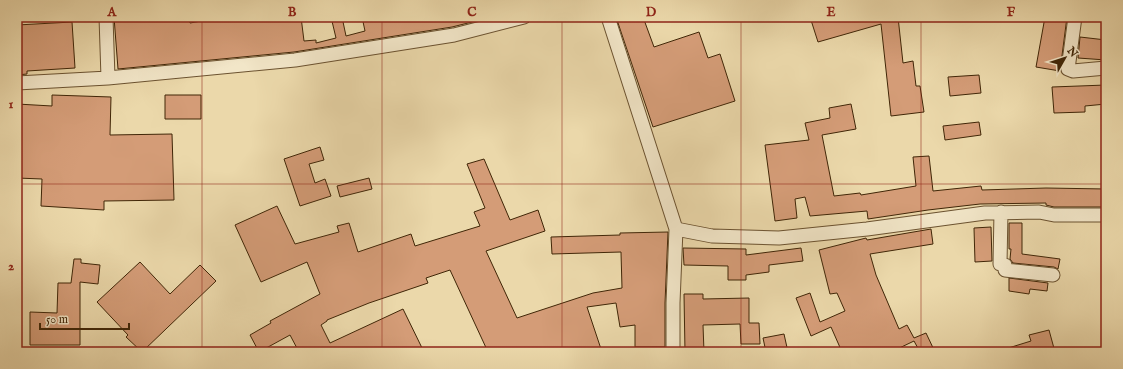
<svg xmlns="http://www.w3.org/2000/svg" width="1123" height="369" font-family="'IM FELL English',serif">
	<rect width="100%" height="100%" fill="#ebd8aa"/>
	<filter id="stains"><feTurbulence type="fractalNoise" baseFrequency=".005" numOctaves="4"/><feColorMatrix values="0 0 0 0 .2 0 0 0 0 .09 0 0 0 0 .02 0 0 0 .5 -.17"/></filter>
	<radialGradient id="worn" r=".72"><stop offset=".6" stop-color="#630" stop-opacity="0"/><stop offset="1" stop-color="#630" stop-opacity=".3"/></radialGradient>
	<path fill="#d49c77" stroke="#402607" d="M 114,17 L 189,17 L 190,23 L 224,17 L 301,17 L 304,41 L 316,40 L 316,43 L 336,38 L 331,17 L 342,17 L 346,36 L 365,31 L 362,17 L 387,17 L 388,21 L 407,17 L 488,18 L 452,27 L 294,52 L 118,69 Z
		M 616,17 L 643,17 L 654,47 L 699,32 L 708,58 L 720,54 L 735,101 L 653,127 Z
		M 810,17 L 898,17 L 903,63 L 913,61 L 916,86 L 920,86 L 924,112 L 891,116 L 881,24 L 818,42 Z
		M 1045,17 L 1067,17 L 1060,71 L 1036,67 Z
		M 72,22 L 75,68 L 27,71 L 27,74 L 17,75 L 17,25 Z
		M 1080,37 L 1106,40 L 1106,60 L 1078,58 Z
		M 979,75 L 981,93 L 950,96 L 948,77 Z
		M 1106,85 L 1106,104 L 1085,106 L 1085,112 L 1054,113 L 1052,87 Z
		M 52,95 L 111,97 L 110,135 L 172,134 L 174,200 L 104,201 L 104,210 L 41,206 L 42,179 L 17,178 L 17,104 L 52,106 Z
		M 165,95 L 201,95 L 201,119 L 165,119 Z
		M 851,104 L 856,129 L 822,135 L 834,196 L 860,193 L 861,195 L 916,186 L 913,157 L 929,156 L 933,191 L 981,186 L 982,190 L 1046,188 L 1106,189 L 1106,207 L 1054,207 L 1046,205 L 1046,203 L 980,204 L 928,210 L 868,219 L 867,211 L 810,216 L 805,197 L 795,199 L 797,218 L 775,221 L 765,145 L 809,140 L 805,123 L 830,118 L 829,108 Z
		M 979,122 L 981,135 L 945,140 L 943,126 Z
		M 320,147 L 324,160 L 309,164 L 315,183 L 325,179 L 331,196 L 300,206 L 284,159 Z
		M 484,159 L 510,220 L 538,210 L 545,231 L 486,251 L 517,318 L 593,293 L 622,288 L 621,252 L 552,254 L 551,237 L 620,235 L 620,233 L 668,232 L 665,303 L 665,347 L 635,347 L 635,325 L 620,327 L 616,303 L 587,307 L 602,352 L 488,352 L 450,270 L 426,278 L 428,283 L 369,303 L 327,320 L 327,321 L 321,325 L 330,343 L 403,309 L 424,352 L 299,352 L 290,335 L 259,352 L 250,335 L 271,323 L 270,321 L 320,294 L 307,262 L 261,282 L 235,225 L 277,206 L 295,244 L 339,232 L 337,226 L 349,223 L 358,252 L 411,234 L 415,246 L 480,226 L 474,212 L 485,208 L 467,164 Z
		M 369,178 L 372,189 L 340,197 L 337,186 Z
		M 1009,223 L 1022,223 L 1022,254 L 1060,259 L 1058,269 L 1054,267 L 1013,263 L 1010,259 L 1011,249 L 1009,249 Z
		M 991,227 L 992,261 L 975,262 L 974,228 Z
		M 931,229 L 933,244 L 870,254 L 876,275 L 899,329 L 907,325 L 914,338 L 926,333 L 935,352 L 920,352 L 914,341 L 891,352 L 842,352 L 831,327 L 811,336 L 796,298 L 810,293 L 820,322 L 845,311 L 837,293 L 830,294 L 819,250 L 866,238 L 867,240 Z
		M 683,248 L 746,249 L 746,255 L 801,248 L 803,261 L 769,265 L 769,272 L 746,275 L 746,280 L 728,280 L 728,266 L 684,265 Z
		M 74,259 L 81,259 L 81,263 L 100,265 L 98,284 L 80,282 L 80,345 L 30,345 L 30,312 L 57,313 L 58,283 L 71,283 Z
		M 140,262 L 170,294 L 200,265 L 216,281 L 142,352 L 126,337 L 128,335 L 97,302 Z
		M 1009,278 L 1048,283 L 1047,291 L 1030,289 L 1029,294 L 1009,291 Z
		M 684,294 L 703,294 L 703,299 L 749,298 L 749,323 L 759,323 L 760,344 L 741,344 L 740,324 L 703,325 L 704,352 L 685,352 Z
		M 1049,330 L 1055,352 L 1002,352 L 1002,350 L 1031,341 L 1029,335 Z
		M 784,334 L 788,352 L 766,352 L 763,338 Z"/>
	<g fill="none" stroke-linecap="round" stroke-linejoin="round">
		<defs>
			<path id="minor" d="M 106,17 L 108,78
				M 608,17 L 676,229 L 673,303 L 673,352
				M 1075,17 L 1068,69 L 1073,71 L 1106,68
				M 17,83 L 108,78 L 295,60 L 454,35 L 524,17
				M 1001,212 L 1000,264 L 1005,265 L 1005,270 L 1053,275
				M 676,229 L 712,236 L 779,238 L 867,229 L 985,213 L 1039,212 L 1054,215 L 1106,215"/>
		</defs>
		<use href="#minor" stroke="#6b5230" stroke-width="15"/>
		<use href="#minor" stroke="#f2e6c8" stroke-width="13"/>
	</g>
	<path fill="none" stroke="#8f2418" stroke-width="1" stroke-opacity="0.55" d="M 202,17 L 202,352M 382,17 L 382,352M 562,17 L 562,352M 741,17 L 741,352M 921,17 L 921,352M 17,184 L 1106,184"/>
	<rect width="1123" height="369" fill="none" stroke="#ebd8aa" stroke-width="44"/>
	<g transform="translate(1065 58) rotate(51)" stroke="#f2e6c8" stroke-width="3" paint-order="stroke">
	<path d="M0-3L7 15L0 10L-7 15Z" fill="#402607"/>
	<text y="-6" font-size="11" font-weight="bold" text-anchor="middle" fill="#402607">N</text>
	</g>
	<path d="M40 323v6h89v-6" fill="none" stroke="#402607" stroke-width="2"/>
	<text x="46" y="323" font-size="12" fill="#402607" stroke="#f2e6c8" stroke-width="3" paint-order="stroke">50 m</text>
	<rect x="22" y="22" width="1079" height="325" fill="none" stroke="#8f2418" stroke-width="1.5"/>
	<g font-size="13" text-anchor="middle" font-weight="bold" fill="#8f2418">
		<text x="112" y="16">A</text>
		<text x="292" y="16">B</text>
		<text x="472" y="16">C</text>
		<text x="651" y="16">D</text>
		<text x="831" y="16">E</text>
		<text x="1011" y="16">F</text>
		<text x="11" y="108">1</text>
		<text x="11" y="270">2</text>
	</g>
	<rect width="100%" height="100%" filter="url(#stains)"/>
	<rect width="100%" height="100%" fill="url(#worn)"/>
</svg>
